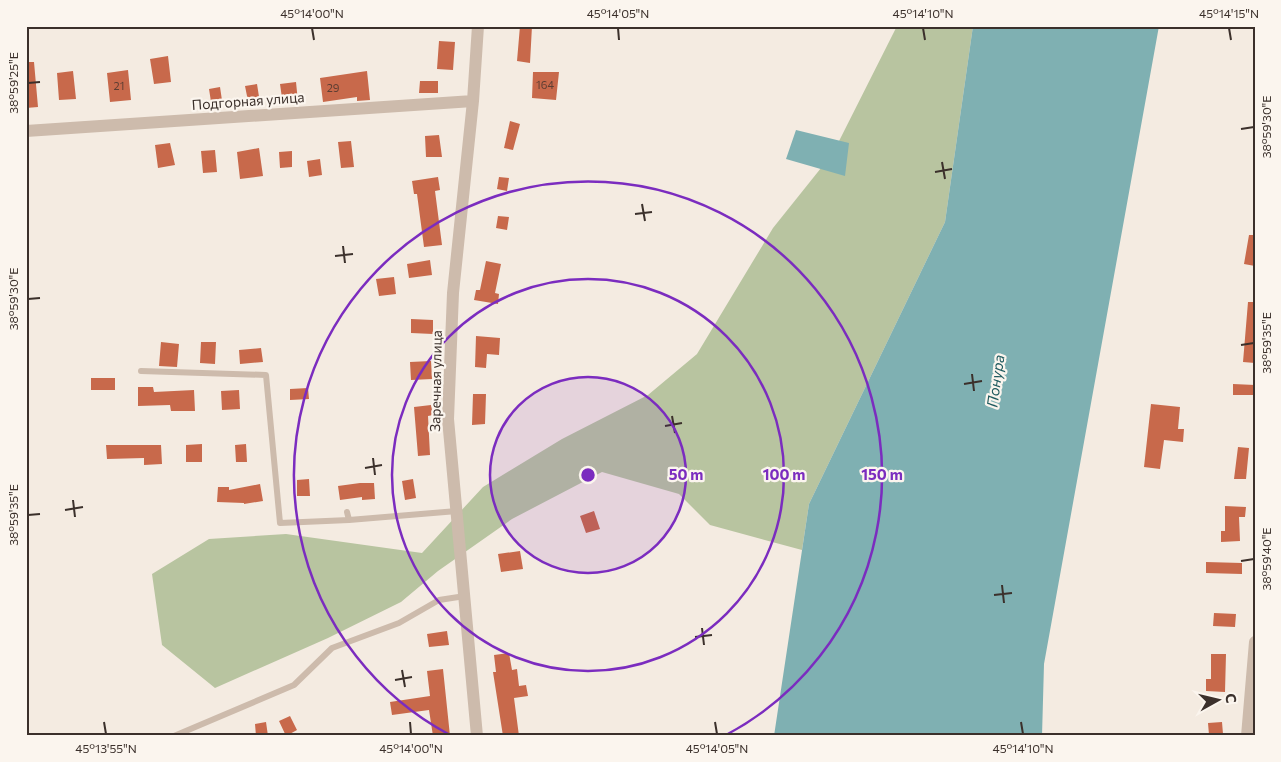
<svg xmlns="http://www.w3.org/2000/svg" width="1281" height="762" font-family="Commissioner,sans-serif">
	<rect width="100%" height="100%" fill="#f4ebe1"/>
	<path fill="#b8c4a0" d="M 897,26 L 973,26 L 945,222 L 809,504 L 802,550 L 710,525 L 679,494 L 602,472 L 512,519 L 438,571 L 401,602 L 328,638 L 215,688 L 162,645 L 152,574 L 209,539 L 286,534 L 422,553 L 483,487 L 562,439 L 648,395 L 697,354 L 773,228 L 833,153 Z"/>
	<path fill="#7fb0b2" d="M 973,26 L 1159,26 L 1044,664 L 1042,736 L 774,736 L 809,504 L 945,222 Z
		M 796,130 L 849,143 L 845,176 L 786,159 Z"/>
	<path fill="#c8694b" d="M 520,26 L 532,26 L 530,63 L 517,61 Z
		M 439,41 L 455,42 L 453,70 L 437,69 Z
		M 168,56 L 171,82 L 154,84 L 150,59 Z
		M 26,62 L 34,62 L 38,107 L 26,108 Z
		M 128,70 L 131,100 L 110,102 L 107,73 Z
		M 73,71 L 76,99 L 59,100 L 57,73 Z
		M 367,71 L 370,100 L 357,101 L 357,97 L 323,102 L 320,78 Z
		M 533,72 L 559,72 L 556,100 L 532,98 Z
		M 420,81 L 438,81 L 438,93 L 419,93 Z
		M 296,82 L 298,102 L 283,105 L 280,84 Z
		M 257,84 L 260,103 L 249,106 L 245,86 Z
		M 220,87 L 223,107 L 212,108 L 209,89 Z
		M 510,121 L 520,124 L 513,150 L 504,148 Z
		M 439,135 L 442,157 L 426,157 L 425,136 Z
		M 351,141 L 354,167 L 341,168 L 338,142 Z
		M 170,143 L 175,165 L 158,168 L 155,145 Z
		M 259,148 L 263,176 L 240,179 L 237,152 Z
		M 215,150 L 217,172 L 203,173 L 201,151 Z
		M 292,151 L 292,167 L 280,168 L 279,152 Z
		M 320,159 L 322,175 L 309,177 L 307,161 Z
		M 438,177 L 440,190 L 435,191 L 442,245 L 424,247 L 417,194 L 414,194 L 412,181 Z
		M 499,177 L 509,178 L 507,191 L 497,189 Z
		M 498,216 L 509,217 L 507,230 L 496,228 Z
		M 1249,235 L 1255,235 L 1255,266 L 1244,264 Z
		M 430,260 L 432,275 L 409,278 L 407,264 Z
		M 486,261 L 501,264 L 495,293 L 499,294 L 498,304 L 474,300 L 476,290 L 480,290 Z
		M 394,277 L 396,294 L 379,296 L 376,279 Z
		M 1248,302 L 1255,302 L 1255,363 L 1243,362 Z
		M 411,319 L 433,320 L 433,334 L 411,333 Z
		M 476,336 L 500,338 L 499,355 L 487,354 L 486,368 L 475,367 Z
		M 161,342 L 179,344 L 177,367 L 159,366 Z
		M 201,342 L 216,342 L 215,364 L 200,363 Z
		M 261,348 L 263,362 L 240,364 L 239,350 Z
		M 431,361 L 432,379 L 411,380 L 410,362 Z
		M 91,378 L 115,378 L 115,390 L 91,390 Z
		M 1233,384 L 1255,385 L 1255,395 L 1233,395 Z
		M 138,387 L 153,387 L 154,392 L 194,390 L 195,411 L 171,411 L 170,405 L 138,406 Z
		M 308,388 L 309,399 L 290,400 L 290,389 Z
		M 239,390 L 240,409 L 222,410 L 221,391 Z
		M 473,394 L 486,394 L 485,424 L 472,425 Z
		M 1151,404 L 1180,407 L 1178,429 L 1184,429 L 1183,442 L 1164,440 L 1160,469 L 1144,467 Z
		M 431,405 L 433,415 L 428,416 L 430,455 L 418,456 L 414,407 Z
		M 202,444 L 202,462 L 186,462 L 186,445 Z
		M 246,444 L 247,462 L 236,462 L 235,445 Z
		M 106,445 L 161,445 L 162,464 L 144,465 L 144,458 L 107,459 Z
		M 1238,447 L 1249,448 L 1246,479 L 1234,479 Z
		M 309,479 L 310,496 L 297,496 L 297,480 Z
		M 413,479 L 416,498 L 405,500 L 402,481 Z
		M 360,483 L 374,483 L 375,499 L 362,500 L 362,497 L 340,500 L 338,486 Z
		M 260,484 L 263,501 L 244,504 L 244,503 L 217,502 L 218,487 L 229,487 L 229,490 Z
		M 1225,506 L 1246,507 L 1245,517 L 1239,517 L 1240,541 L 1221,542 L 1221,531 L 1225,531 Z
		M 594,511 L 600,529 L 586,533 L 580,516 Z
		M 520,551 L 523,569 L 501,572 L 498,554 Z
		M 1206,562 L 1242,563 L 1242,574 L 1206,573 Z
		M 1214,613 L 1236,614 L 1235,627 L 1213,626 Z
		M 447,631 L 449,645 L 429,647 L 427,634 Z
		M 509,653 L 512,670 L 517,669 L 519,686 L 526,685 L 528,696 L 514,698 L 519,736 L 503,736 L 493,672 L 496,672 L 494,655 Z
		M 1211,654 L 1226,654 L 1225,692 L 1206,691 L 1206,679 L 1211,679 Z
		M 443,669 L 450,736 L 433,736 L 429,710 L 392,715 L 390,702 L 430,696 L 427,671 Z
		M 290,716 L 297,730 L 286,736 L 279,721 Z
		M 266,722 L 268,736 L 256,736 L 255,724 Z
		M 1222,722 L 1223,734 L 1209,735 L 1208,723 Z"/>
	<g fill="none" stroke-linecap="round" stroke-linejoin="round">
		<path stroke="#cdbbac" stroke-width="6" d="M 141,371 L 266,375 L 280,523 L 349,520
			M 347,512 L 349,520 L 457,511
			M 174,736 L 294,685 L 332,648 L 399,623 L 439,600 L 465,596"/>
		<path stroke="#cdbbac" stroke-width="12" d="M 26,131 L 473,101
			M 477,736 L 448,419 L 453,293 L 473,101 L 478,26
			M 1247,736 L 1255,642"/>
	</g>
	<path fill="none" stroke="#3b302b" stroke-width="2" d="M 312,28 L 314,40M 618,28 L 619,40M 923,28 L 925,40M 1229,28 L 1231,40M 28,83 L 40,82M 1241,129 L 1254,127M 942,162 L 945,179M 935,172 L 952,169M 642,204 L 645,221M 635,214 L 652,212M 343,246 L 345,263M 335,256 L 353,254M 28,299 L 40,298M 1241,345 L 1254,343M 972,374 L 974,391M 964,384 L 982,381M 672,416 L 675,433M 665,426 L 682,423M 373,458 L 375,475M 365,468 L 382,465M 73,500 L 75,517M 65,510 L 83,507M 28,515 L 40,514M 1241,561 L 1254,559M 1002,585 L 1004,603M 994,595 L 1012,593M 702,628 L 704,645M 695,637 L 712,635M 402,670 L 405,687M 395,680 L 412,677M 104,722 L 106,734M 410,722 L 411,734M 715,722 L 717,734M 1021,722 L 1023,734"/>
	<circle cx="588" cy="475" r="98" fill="#7b2cbf" fill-opacity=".12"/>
	<g fill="none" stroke="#7b2cbf" stroke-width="2.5">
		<circle cx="588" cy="475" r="98"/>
		<circle cx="588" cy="475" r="196"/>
		<path d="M450 735A294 294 0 1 1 726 735"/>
	</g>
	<g text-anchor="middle" stroke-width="4.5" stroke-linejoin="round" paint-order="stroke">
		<g font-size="11" fill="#5e3e33">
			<text x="545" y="89">164</text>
			<text x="119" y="90">21</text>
			<text x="333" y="92">29</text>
		</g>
		<g font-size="14" fill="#3b302b" stroke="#fbf5ee">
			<text transform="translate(248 101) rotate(-4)" y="5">Подгорная улица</text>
			<text transform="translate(436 381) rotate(-89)" y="5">Заречная улица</text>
		</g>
		<g font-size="15" font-style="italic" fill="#1f5a5e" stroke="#fbf5ee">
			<text transform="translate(996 381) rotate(-82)" y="5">Понура</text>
		</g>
	</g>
	<circle cx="588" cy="475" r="8" fill="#7b2cbf" stroke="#fbf5ee" stroke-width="2.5"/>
	<g font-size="15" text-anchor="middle" font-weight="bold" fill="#7b2cbf" stroke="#fbf5ee" stroke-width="4.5" stroke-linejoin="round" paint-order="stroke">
		<text x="686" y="480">50 m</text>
		<text x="784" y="480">100 m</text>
		<text x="882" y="480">150 m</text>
	</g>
	<rect width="1281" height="762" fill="none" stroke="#fbf5ee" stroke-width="55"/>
	<g transform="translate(1218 700) rotate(82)" stroke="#fbf5ee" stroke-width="4" paint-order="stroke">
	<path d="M0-4L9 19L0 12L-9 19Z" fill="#3b302b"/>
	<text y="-8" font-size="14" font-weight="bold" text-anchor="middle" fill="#3b302b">С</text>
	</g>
	<rect x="28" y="28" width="1226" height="706" fill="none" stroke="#3b302b" stroke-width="2"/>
	<g font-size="12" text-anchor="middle" fill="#3b302b">
		<text x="312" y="18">45°14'00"N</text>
		<text x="618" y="18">45°14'05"N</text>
		<text x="923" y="18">45°14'10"N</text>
		<text x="1229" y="18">45°14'15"N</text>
		<text transform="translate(14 83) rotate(-90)" y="4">38°59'25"E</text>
		<text transform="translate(1267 127) rotate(-90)" y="4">38°59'30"E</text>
		<text transform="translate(14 299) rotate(-90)" y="4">38°59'30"E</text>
		<text transform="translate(1267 343) rotate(-90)" y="4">38°59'35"E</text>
		<text transform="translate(14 515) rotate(-90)" y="4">38°59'35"E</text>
		<text transform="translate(1267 559) rotate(-90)" y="4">38°59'40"E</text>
		<text x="106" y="753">45°13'55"N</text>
		<text x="411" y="753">45°14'00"N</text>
		<text x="717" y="753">45°14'05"N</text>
		<text x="1023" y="753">45°14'10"N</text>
	</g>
</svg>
